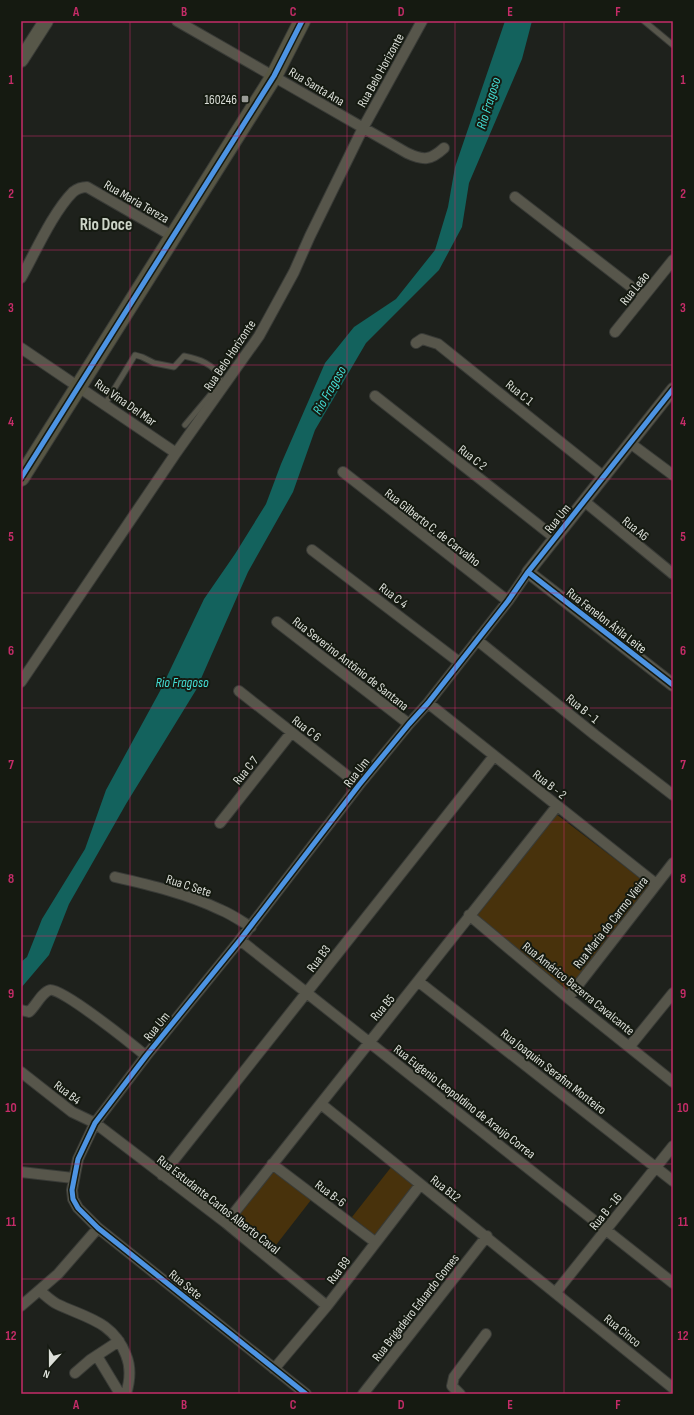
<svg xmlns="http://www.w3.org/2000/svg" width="694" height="1415" font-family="'Sofia Sans Condensed',sans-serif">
	<rect width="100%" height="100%" fill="#1e211c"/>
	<path fill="#48320c" d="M 556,814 L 649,885 L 568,993 L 474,919 Z
		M 392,1166 L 416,1185 L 375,1236 L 352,1217 Z
		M 274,1170 L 311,1200 L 269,1254 L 232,1224 Z"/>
	<path fill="#13625d" d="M 505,21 L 532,21 L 522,59 L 469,183 L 462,227 L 439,270 L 366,343 L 315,430 L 293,492 L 248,572 L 196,690 L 126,804 L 69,904 L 49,955 L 21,988 L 21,962 L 27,957 L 42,919 L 85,849 L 106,790 L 160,691 L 204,599 L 235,554 L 266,504 L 281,464 L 325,363 L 354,327 L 396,299 L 435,250 L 448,207 L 455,167 Z"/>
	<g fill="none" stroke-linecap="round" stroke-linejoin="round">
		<defs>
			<path id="service" d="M 644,21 L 673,45
				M 105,404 L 135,355 L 142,357 L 154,363 L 174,367 L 184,356 C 199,359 214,364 220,378 L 216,388 L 185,425"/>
			<path id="minor" d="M 177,21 L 407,153 C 424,161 431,160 444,148
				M 515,197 L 643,296
				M 21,278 C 35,253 53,212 73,192 C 78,188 82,187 87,187 L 174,237
				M 615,332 L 673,260
				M 416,343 L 422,339 L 438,344 L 604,477
				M 21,348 L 176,453
				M 375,396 L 555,538
				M 630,443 L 673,475
				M 343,472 L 508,601
				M 584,501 L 673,574
				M 312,550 L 459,662
				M 277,622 L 409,724
				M 477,640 L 595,735 L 673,795
				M 21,682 L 176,453 L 259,336 L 294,272 L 310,236 L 363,128 L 422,21
				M 239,691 L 359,785
				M 428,703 L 656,884
				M 220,823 L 291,733
				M 115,877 C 150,885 188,894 221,910 C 231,914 241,921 251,927
				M 469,915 L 568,998 L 673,1082
				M 240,940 L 673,1283
				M 419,982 L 673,1181
				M 568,998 L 673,863
				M 21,1010 L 29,1012 C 35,1007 42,992 50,990 C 61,987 133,1045 146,1056
				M 630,1046 L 673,993
				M 21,1072 L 72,1112 L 95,1123 L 226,1223 L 327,1306
				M 321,1104 L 673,1388
				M 272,1164 L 375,1242
				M 21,1172 L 73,1178
				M 162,1175 L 494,756
				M 226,1223 L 557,806
				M 40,1291 C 45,1295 51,1301 57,1304 C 86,1318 113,1321 126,1355 C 131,1367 130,1381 126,1394
				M 556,1292 L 673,1146
				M 21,1306 L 58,1274 L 98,1228
				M 97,1356 L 120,1394
				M 274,1369 L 327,1306 L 420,1185
				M 75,1373 L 90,1360 L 119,1341
				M 306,1394 L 98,1228 L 78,1208 L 73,1199 L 72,1190 L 78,1159 L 95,1123 L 146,1056 L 240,940 L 359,785 L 409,724 L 428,703 L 508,601 L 528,572
				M 363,1394 L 487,1236
				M 460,1394 L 452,1386 L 454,1377 L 486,1334"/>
			<path id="tertiary" d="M 673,389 L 528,572 L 673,685"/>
			<path id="secondary" d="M 21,60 L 46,21"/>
			<path id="primary" d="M 21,478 L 274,76 L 302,21"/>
		</defs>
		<use href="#service" stroke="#393b37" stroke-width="7"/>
		<use href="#minor" stroke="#393b37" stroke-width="12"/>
		<use href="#tertiary" stroke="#393b37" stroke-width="14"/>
		<use href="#secondary" stroke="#393b37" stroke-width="16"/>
		<use href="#primary" stroke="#393b37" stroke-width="18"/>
		<use href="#service" stroke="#57564b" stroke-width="5"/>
		<use href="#minor" stroke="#57564b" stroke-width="10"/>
		<use href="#tertiary" stroke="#57564b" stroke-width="12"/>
		<use href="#secondary" stroke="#575749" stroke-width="14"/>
		<use href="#primary" stroke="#575644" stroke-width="16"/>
		<defs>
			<path id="cycleway" d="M 21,478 L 274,76 L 302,21
				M 528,572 L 673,685
				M 306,1394 L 98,1228 L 78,1208 L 73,1199 L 72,1190 L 78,1159 L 95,1123 L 146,1056 L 240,940 L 359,785 L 409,724 L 428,703 L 508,601 L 528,572 L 673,389"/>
		</defs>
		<use href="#cycleway" stroke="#151a11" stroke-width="8"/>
		<use href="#cycleway" stroke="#4d94e3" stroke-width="5"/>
	</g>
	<path fill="none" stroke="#c52c68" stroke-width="1" stroke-opacity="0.55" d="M 130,21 L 130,1394M 239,21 L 239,1394M 347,21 L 347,1394M 455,21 L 455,1394M 564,21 L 564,1394M 21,136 L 673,136M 21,250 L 673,250M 21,365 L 673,365M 21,479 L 673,479M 21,593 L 673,593M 21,708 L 673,708M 21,822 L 673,822M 21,936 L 673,936M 21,1050 L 673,1050M 21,1164 L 673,1164M 21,1279 L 673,1279"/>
	<rect fill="#9a9c97" stroke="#151a11" stroke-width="1.5" x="241" y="95" width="8" height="8" rx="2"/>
	<g text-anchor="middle" stroke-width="4" stroke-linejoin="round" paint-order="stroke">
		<g font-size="13" fill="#dcdfd9" stroke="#151a11">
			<text transform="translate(380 70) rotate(-61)" y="5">Rua Belo Horizonte</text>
			<text transform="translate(317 86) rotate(31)" y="5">Rua Santa Ana</text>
			<text transform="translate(137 201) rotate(30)" y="5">Rua Maria Tereza</text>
			<text transform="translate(634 288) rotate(-51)" y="5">Rua Leão</text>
			<text transform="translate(229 355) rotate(-56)" y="5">Rua Belo Horizonte</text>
			<text transform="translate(520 392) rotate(39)" y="5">Rua C 1</text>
			<text transform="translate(126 402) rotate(35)" y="5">Rua Vina Del Mar</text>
			<text transform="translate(473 457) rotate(38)" y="5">Rua C 2</text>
			<text transform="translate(557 518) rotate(-51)" y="5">Rua Um</text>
			<text transform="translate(433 527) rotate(38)" y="5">Rua Gilberto C. de Carvalho</text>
			<text transform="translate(636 528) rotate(39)" y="5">Rua A6</text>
			<text transform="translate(394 595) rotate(37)" y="5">Rua C 4</text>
			<text transform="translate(607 620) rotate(38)" y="5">Rua Fenelon Átila Leite</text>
			<text transform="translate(351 663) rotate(38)" y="5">Rua Severino Antônio de Santana</text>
			<text transform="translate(583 708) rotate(39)" y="5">Rua B - 1</text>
			<text transform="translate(307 728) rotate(38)" y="5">Rua C 6</text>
			<text transform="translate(245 770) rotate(-51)" y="5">Rua C 7</text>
			<text transform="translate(356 772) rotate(-52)" y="5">Rua Um</text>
			<text transform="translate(550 784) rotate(38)" y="5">Rua B - 2</text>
			<text transform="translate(189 885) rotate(18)" y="5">Rua C Sete</text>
			<text transform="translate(610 922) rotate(-52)" y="5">Rua Maria do Carmo Vieira</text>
			<text transform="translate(318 958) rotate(-53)" y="5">Rua B3</text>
			<text transform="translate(579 988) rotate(39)" y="5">Rua Américo Bezerra Cavalcante</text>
			<text transform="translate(382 1007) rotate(-50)" y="5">Rua B5</text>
			<text transform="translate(156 1026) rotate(-51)" y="5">Rua Um</text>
			<text transform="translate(554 1071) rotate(38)" y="5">Rua Joaquim Serafim Monteiro</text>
			<text transform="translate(68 1092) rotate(37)" y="5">Rua B4</text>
			<text transform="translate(465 1101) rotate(38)" y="5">Rua Eugenio Leopoldino de Araujo Correa</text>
			<text transform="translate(446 1188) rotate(38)" y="5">Rua B12</text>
			<text transform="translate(331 1193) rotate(37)" y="5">Rua B-6</text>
			<text transform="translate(219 1204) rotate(38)" y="5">Rua Estudante Carlos Alberto Caval</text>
			<text transform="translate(605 1211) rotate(-51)" y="5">Rua B - 16</text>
			<text transform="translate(338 1270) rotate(-53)" y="5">Rua B9</text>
			<text transform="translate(186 1284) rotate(39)" y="5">Rua Sete</text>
			<text transform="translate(415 1307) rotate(-52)" y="5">Rua Brigadeiro Eduardo Gomes</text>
			<text transform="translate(623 1330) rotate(39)" y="5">Rua Cinco</text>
		</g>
		<g font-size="13" fill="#dcdfd9" stroke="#151a11" text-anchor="end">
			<text x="237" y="104">160246</text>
		</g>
		<g font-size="14" font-style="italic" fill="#43dcd3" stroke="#151a11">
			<text transform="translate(488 103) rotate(-73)" y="5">Rio Fragoso</text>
			<text transform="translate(329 390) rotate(-60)" y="5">Rio Fragoso</text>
			<text x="182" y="687">Rio Fragoso</text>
		</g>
		<g font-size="17" font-weight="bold" fill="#cdd5c8" stroke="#151a11">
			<text x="106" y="230">Rio Doce</text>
		</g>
	</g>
	<rect width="694" height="1415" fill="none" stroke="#151a11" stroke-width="44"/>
	<g transform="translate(50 1365) rotate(201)" stroke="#151a11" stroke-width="3" paint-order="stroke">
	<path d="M0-3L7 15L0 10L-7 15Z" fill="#dcdfd9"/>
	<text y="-6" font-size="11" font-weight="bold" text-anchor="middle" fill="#dcdfd9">N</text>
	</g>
	<rect x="22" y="22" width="650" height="1371" fill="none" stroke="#c52c68" stroke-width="1.5"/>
	<g font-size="13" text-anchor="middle" font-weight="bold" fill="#c52c68">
		<text x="76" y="16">A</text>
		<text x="184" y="16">B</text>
		<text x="293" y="16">C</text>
		<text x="401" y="16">D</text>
		<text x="510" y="16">E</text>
		<text x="618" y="16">F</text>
		<text x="11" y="84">1</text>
		<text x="683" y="84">1</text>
		<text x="11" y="198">2</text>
		<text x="683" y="198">2</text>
		<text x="11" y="312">3</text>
		<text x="683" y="312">3</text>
		<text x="11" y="426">4</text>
		<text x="683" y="426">4</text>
		<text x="11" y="541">5</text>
		<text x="683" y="541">5</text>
		<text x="11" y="655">6</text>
		<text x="683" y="655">6</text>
		<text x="11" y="769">7</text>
		<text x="683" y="769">7</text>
		<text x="11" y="883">8</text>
		<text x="683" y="883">8</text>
		<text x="11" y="998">9</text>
		<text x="683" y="998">9</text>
		<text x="11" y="1112">10</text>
		<text x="683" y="1112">10</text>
		<text x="11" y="1226">11</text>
		<text x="683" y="1226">11</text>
		<text x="11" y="1340">12</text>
		<text x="683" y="1340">12</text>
		<text x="76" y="1409">A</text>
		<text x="184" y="1409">B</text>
		<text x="293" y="1409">C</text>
		<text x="401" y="1409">D</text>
		<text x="510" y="1409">E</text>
		<text x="618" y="1409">F</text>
	</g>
</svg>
